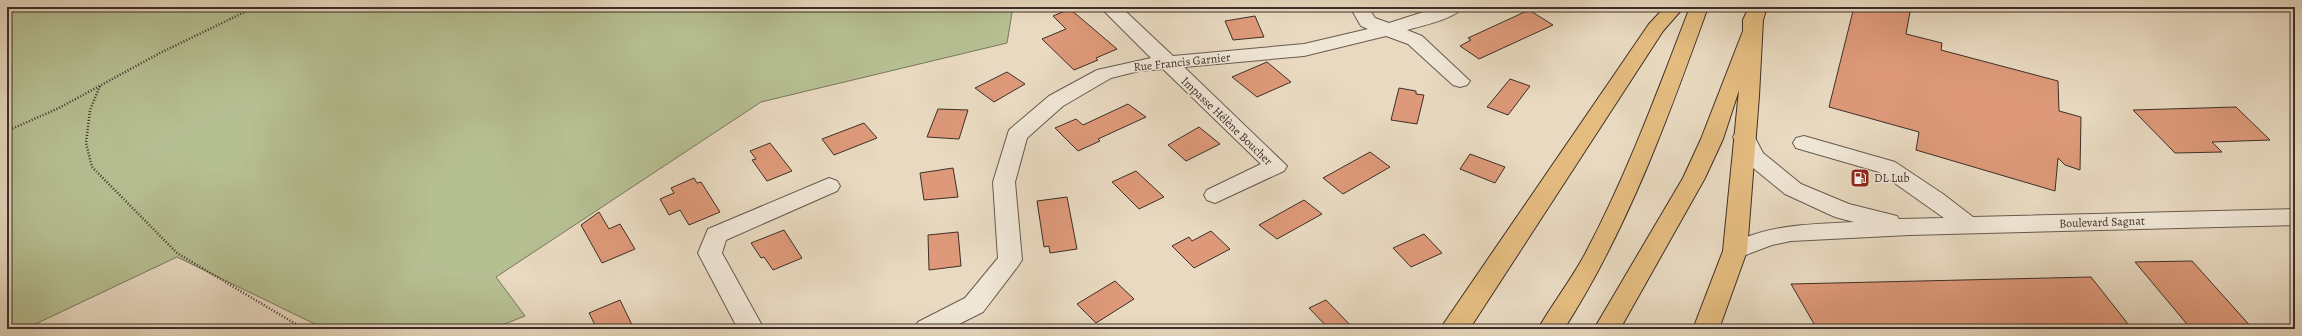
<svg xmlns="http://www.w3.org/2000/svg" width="2302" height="336" font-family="Alegreya,serif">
	<rect width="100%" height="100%" fill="#e8d9c0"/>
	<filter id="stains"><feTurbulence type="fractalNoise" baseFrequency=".005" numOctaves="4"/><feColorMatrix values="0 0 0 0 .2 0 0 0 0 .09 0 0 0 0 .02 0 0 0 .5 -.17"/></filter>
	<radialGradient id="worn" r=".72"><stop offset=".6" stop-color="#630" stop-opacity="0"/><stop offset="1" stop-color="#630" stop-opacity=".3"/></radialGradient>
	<path fill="#b6bf92" stroke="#7a775d" d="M 7,7 L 1013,7 L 1007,43 L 761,102 L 496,277 L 525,316 L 492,329 L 325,329 L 177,257 L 25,329 L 7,329 Z"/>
	<path fill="#dd9979" stroke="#3d2f28" d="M 1854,7 L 1890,7 L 1910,12 L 1906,34 L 1942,43 L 1941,50 L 2058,81 L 2059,111 L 2081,117 L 2080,170 L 2065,165 L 2058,158 L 2055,191 L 1916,150 L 1919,132 L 1829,107 Z
		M 1070,9 L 1117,49 L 1096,58 L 1098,60 L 1074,70 L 1042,39 L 1066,29 L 1053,16 Z
		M 1529,10 L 1553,25 L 1479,59 L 1460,46 L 1471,40 L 1468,38 Z
		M 1255,16 L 1264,37 L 1233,40 L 1225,21 Z
		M 1267,62 L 1291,82 L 1257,97 L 1232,77 Z
		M 1007,72 L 1025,84 L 994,102 L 975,88 Z
		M 1510,79 L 1530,86 L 1508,115 L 1487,107 Z
		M 1399,88 L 1416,91 L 1416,94 L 1424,95 L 1417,124 L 1391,120 Z
		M 1128,104 L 1146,117 L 1098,139 L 1100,141 L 1078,151 L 1055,128 L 1076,119 L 1083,125 Z
		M 2236,107 L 2270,140 L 2212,142 L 2222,152 L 2175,153 L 2133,110 Z
		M 938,109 L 968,110 L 959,139 L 927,137 Z
		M 864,123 L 877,138 L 834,155 L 822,139 Z
		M 1199,127 L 1220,144 L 1186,161 L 1168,145 Z
		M 770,143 L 792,171 L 767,181 L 752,160 L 756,159 L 750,151 Z
		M 1370,152 L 1390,167 L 1343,194 L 1323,178 Z
		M 1470,154 L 1505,167 L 1495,183 L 1460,169 Z
		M 953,168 L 958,197 L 924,200 L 920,173 Z
		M 1136,171 L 1164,197 L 1139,209 L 1112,182 Z
		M 694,178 L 697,183 L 701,182 L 720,212 L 689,225 L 680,210 L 669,215 L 660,199 L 674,193 L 671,188 Z
		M 1067,197 L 1077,249 L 1050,253 L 1049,246 L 1044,247 L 1037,201 Z
		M 1304,200 L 1322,214 L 1277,239 L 1259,225 Z
		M 599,212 L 609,229 L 620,224 L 635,249 L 602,263 L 581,225 Z
		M 784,230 L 802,258 L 773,270 L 764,257 L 761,258 L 751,243 Z
		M 1211,231 L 1230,249 L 1194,268 L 1172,246 L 1189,237 L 1192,241 Z
		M 958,232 L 961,266 L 929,270 L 928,235 Z
		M 1424,234 L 1442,253 L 1411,267 L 1393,248 Z
		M 2192,261 L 2253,329 L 2191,329 L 2135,262 Z
		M 2091,277 L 2132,329 L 1817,329 L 1791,284 Z
		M 1115,281 L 1134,299 L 1096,323 L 1077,304 Z
		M 620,300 L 634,329 L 597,329 L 589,313 Z
		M 1326,300 L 1354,329 L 1329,329 L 1309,308 Z"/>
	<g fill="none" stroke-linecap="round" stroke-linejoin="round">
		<defs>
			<path id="minor" d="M 1118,7 L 1122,8 L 1173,56 L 1304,44 L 1368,29 L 1361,26 L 1350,7 L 1368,7 L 1375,18 L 1389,23 L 1439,7 L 1463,7 C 1455,19 1421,26 1407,30 L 1422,36 L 1470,81 L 1467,85 L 1460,87 L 1453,85 L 1408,44 L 1386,36 L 1304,56 L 1184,67 L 1287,166 L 1284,171 L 1215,203 L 1207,200 L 1204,195 L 1207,190 L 1261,164 L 1163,69 L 1139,71 L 1111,78 L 1063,106 L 1027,138 L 1015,182 L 1022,260 L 1018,266 L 983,312 L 949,329 L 914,329 L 918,322 L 965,298 L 998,258 L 993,182 L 1009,130 L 1049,96 L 1097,70 L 1151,58 L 1105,12 L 1108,8 Z
				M 1744,130 L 1752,132 L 1763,153 L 1801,184 L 1849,204 L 1897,216 L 1899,219 L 1944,218 L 1879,172 L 1796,148 L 1793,143 L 1796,138 L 1804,136 L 1895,162 L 1943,194 L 1973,217 L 2295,209 L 2295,225 L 1909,235 L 1791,241 L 1772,245 L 1735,259 L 1727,257 L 1723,251 C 1728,243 1735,242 1744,238 C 1780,224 1816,224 1854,222 L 1835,217 L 1785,194 L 1746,162 L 1733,137 L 1736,132 Z
				M 829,178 L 837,181 L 840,186 L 837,191 L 726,240 L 722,253 L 764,329 L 738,329 L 698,253 L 708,229 Z"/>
			<path id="major" d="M 1665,7 L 1684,7 L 1663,31 L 1472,325 L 1468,329 L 1440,329 L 1649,24 Z
				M 1690,7 L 1708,7 C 1668,118 1628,229 1564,329 L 1538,329 C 1553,303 1571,280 1585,254 C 1627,175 1658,90 1690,7 Z
				M 1749,7 L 1767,7 L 1763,20 L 1759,96 L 1747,251 L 1719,329 L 1693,329 L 1723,251 L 1739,90 L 1723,139 L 1705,178 L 1620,329 L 1594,329 L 1683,178 L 1701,139 L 1743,31 L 1743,20 Z"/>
		</defs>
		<use href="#minor" stroke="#685a4e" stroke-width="2"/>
		<use href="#major" stroke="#3d2f28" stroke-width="2"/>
		<path stroke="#3d2f28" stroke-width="2.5" stroke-dasharray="1 2" stroke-linecap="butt" d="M 100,86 L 90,110 L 86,143 L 92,167 L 177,253 L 304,329
			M 7,131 L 59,108 L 160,53 L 255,7"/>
		<use href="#minor" fill="#f0e6d6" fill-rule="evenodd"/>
		<use href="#major" fill="#e4bc80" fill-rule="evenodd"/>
	</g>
	<defs>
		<symbol id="fuel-square" viewBox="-11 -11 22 22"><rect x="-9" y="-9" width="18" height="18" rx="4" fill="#8f2418" stroke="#f0e6d6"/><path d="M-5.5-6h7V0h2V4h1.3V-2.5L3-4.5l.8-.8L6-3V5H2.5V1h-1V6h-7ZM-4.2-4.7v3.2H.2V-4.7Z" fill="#fff"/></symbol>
	</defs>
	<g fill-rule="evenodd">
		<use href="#fuel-square" x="1849" y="167" width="22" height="22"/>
	</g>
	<g text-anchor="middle" stroke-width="3" stroke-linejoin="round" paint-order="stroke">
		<g font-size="12" fill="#3d2f28" stroke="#f0e6d6">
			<text transform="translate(1182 62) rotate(-6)" y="4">Rue Francis Garnier</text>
			<text transform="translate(1227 121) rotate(44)" y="4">Impasse Hélène Boucher</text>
			<text transform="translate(2102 222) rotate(-2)" y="4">Boulevard Sagnat</text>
		</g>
		<g font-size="12" fill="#3d2f28" stroke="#f0e6d6" text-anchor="start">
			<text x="1874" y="182">DL Lub</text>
		</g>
	</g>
	<rect width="2302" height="336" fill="none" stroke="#e8d9c0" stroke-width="24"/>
	<rect x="8" y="8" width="2286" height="320" fill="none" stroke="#3d2f28" stroke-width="2"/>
	<rect x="12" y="12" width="2278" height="312" fill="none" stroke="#3d2f28"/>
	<rect width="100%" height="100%" filter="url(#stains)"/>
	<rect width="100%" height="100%" fill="url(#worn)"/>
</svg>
